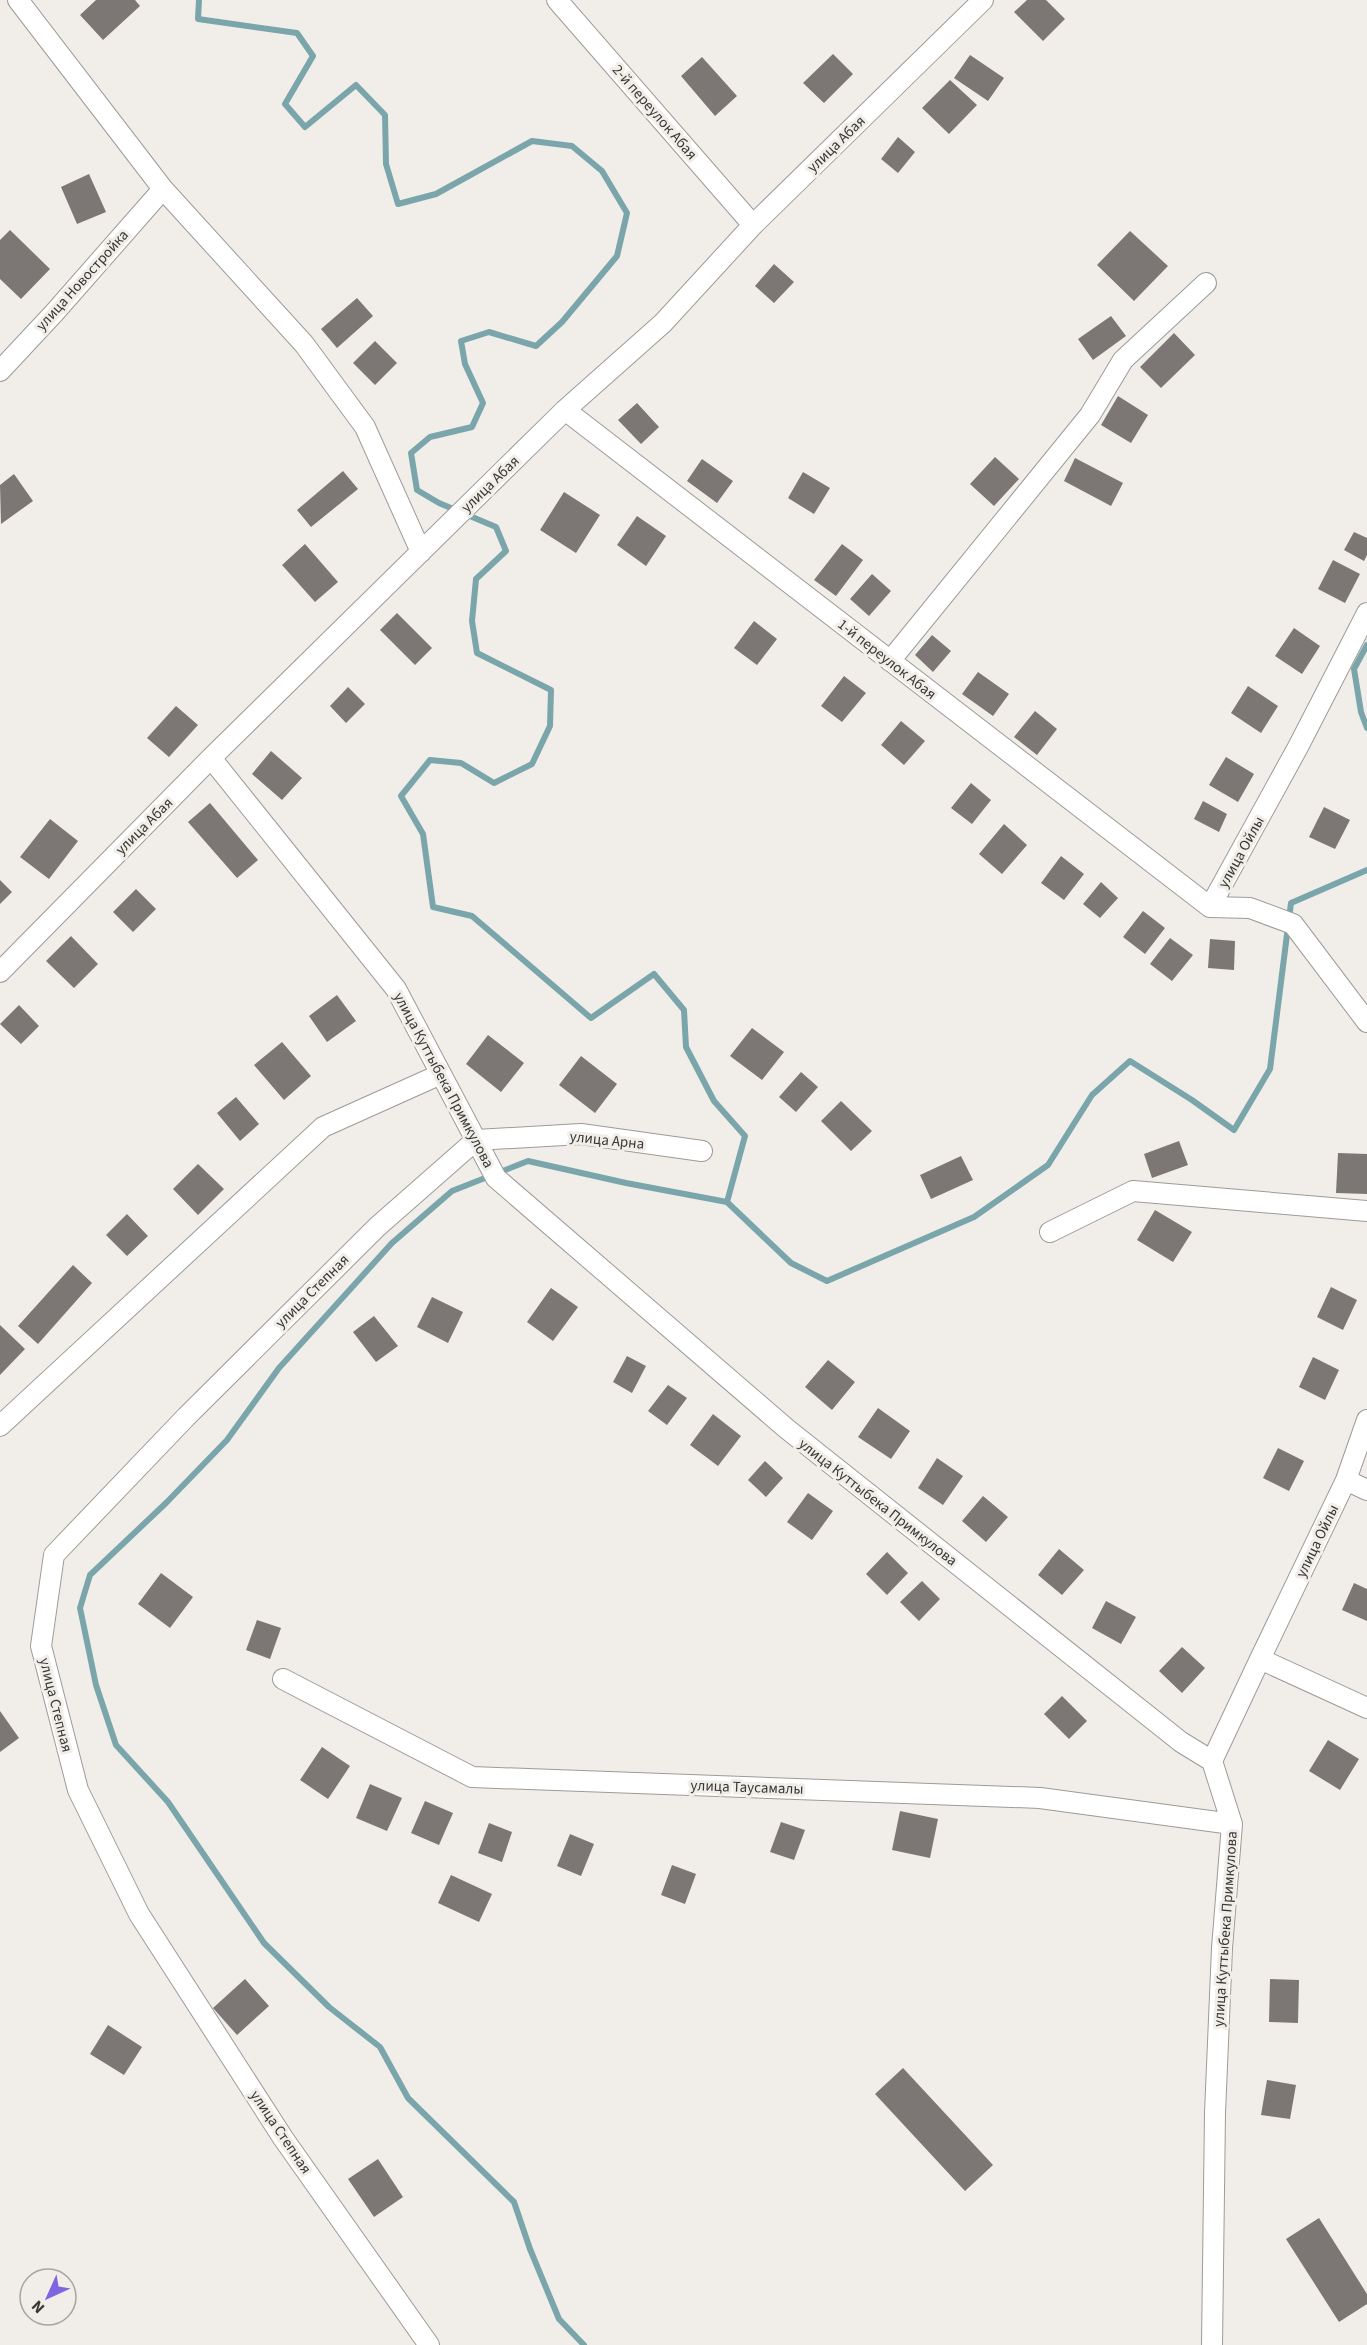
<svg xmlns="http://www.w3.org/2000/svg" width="1367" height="2345" font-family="'Source Sans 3',sans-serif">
	<rect width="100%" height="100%" fill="#f1eee9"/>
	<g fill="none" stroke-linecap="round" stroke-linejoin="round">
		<path stroke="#7aa6ab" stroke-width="6" d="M 199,0 L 198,19 L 297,33 L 313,56 L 285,104 L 305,127 L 356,85 L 385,115 L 386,164 L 398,204 L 436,194 L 532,141 L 572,146 L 602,171 L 627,213 L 617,256 L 562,322 L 536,346 L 489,332 L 461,341 L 465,364 L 483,403 L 472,427 L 430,437 L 411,453 L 417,490 L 439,503 L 496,527 L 506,551 L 476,579 L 472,621 L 477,653 L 551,690 L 550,726 L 532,764 L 494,783 L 461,763 L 430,760 L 401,796 L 423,834 L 433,907 L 472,916 L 591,1018 L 654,974 L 684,1010 L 686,1047 L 714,1101 L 745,1136 L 727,1202
			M 1367,645 L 1354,669 L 1361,712 L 1367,728
			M 584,2345 L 559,2319 L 530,2249 L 514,2202 L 408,2098 L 380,2047 L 329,2007 L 264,1943 L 168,1802 L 116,1745 L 96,1685 L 80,1608 L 90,1575 L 166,1503 L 227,1440 L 279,1368 L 392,1243 L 452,1191 L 528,1161 L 626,1183 L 727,1202 L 791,1263 L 827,1281 L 974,1217 L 1048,1165 L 1092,1095 L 1130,1061 L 1192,1100 L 1234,1130 L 1270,1069 L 1291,903 L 1367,870"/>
	</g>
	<path fill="#7c7775" d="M 96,0 L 135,0 L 140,6 L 103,40 L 80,15 Z
		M 1027,0 L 1046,0 L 1065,19 L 1043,41 L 1014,12 Z
		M 833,54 L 853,74 L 824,103 L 803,83 Z
		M 970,55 L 1004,78 L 988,101 L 954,78 Z
		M 702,57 L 737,96 L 715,116 L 681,76 Z
		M 950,80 L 977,105 L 949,134 L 922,108 Z
		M 898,137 L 915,152 L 898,173 L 881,159 Z
		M 89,174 L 106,212 L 77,224 L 61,187 Z
		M 10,230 L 50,269 L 21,299 L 0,279 L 0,240 Z
		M 1130,231 L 1168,266 L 1134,301 L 1097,265 Z
		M 774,264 L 794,282 L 774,303 L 755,286 Z
		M 357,298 L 373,316 L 337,348 L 321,329 Z
		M 1111,316 L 1126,336 L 1093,360 L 1078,339 Z
		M 1174,333 L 1195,355 L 1161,388 L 1140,367 Z
		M 375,341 L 397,363 L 375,385 L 353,363 Z
		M 1118,396 L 1148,415 L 1131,443 L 1101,425 Z
		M 637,403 L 659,427 L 641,444 L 618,420 Z
		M 995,457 L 1019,479 L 994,506 L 970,484 Z
		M 1075,458 L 1123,483 L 1111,506 L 1064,481 Z
		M 702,459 L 733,481 L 717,503 L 687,481 Z
		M 343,471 L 358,489 L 311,527 L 297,510 Z
		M 803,472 L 830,488 L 814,514 L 788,498 Z
		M 14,474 L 33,501 L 1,524 L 0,485 Z
		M 564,492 L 600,515 L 576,553 L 540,530 Z
		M 637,516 L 666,536 L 646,566 L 617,545 Z
		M 1354,532 L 1367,538 L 1367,555 L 1364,561 L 1344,550 Z
		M 305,544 L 338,582 L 315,602 L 282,565 Z
		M 842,544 L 863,560 L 836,596 L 814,580 Z
		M 1333,560 L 1360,574 L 1345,603 L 1318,589 Z
		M 872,574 L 891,591 L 869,616 L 850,599 Z
		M 397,613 L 432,648 L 415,665 L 380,630 Z
		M 754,621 L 777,639 L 757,665 L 734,648 Z
		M 1294,628 L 1320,646 L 1302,674 L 1275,656 Z
		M 932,635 L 951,651 L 933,672 L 915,655 Z
		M 978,672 L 1009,694 L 993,716 L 962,694 Z
		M 844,676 L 866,693 L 842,722 L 821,706 Z
		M 1248,686 L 1278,706 L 1261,733 L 1231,713 Z
		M 348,687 L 365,704 L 346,723 L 330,706 Z
		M 176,706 L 198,725 L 169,757 L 147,738 Z
		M 1035,711 L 1057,729 L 1037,755 L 1014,737 Z
		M 901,721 L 925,741 L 904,765 L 881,745 Z
		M 271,751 L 302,778 L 282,800 L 252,774 Z
		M 1226,757 L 1254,774 L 1238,802 L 1209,785 Z
		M 971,783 L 991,800 L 972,824 L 951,808 Z
		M 1203,801 L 1227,814 L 1219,832 L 1194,819 Z
		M 210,803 L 258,860 L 237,878 L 188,822 Z
		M 1324,807 L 1350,820 L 1335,849 L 1309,837 Z
		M 50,819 L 78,841 L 49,879 L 20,857 Z
		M 1004,824 L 1027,845 L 1002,874 L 979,854 Z
		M 1061,856 L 1084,874 L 1064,900 L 1041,883 Z
		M 0,880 L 12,892 L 0,904 Z
		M 1101,882 L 1118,898 L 1100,918 L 1083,904 Z
		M 136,889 L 156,909 L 133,932 L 113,912 Z
		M 1143,911 L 1165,928 L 1145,954 L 1123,937 Z
		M 71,936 L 98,964 L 74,988 L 46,961 Z
		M 1170,938 L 1193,955 L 1172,981 L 1150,964 Z
		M 1210,939 L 1235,941 L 1234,970 L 1208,968 Z
		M 337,995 L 356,1021 L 327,1042 L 309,1016 Z
		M 19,1005 L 39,1026 L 21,1044 L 0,1024 Z
		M 752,1028 L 784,1052 L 762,1080 L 730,1056 Z
		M 488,1035 L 524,1063 L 501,1092 L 466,1064 Z
		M 282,1042 L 311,1076 L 284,1100 L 254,1065 Z
		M 581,1056 L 617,1084 L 595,1113 L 559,1085 Z
		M 801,1072 L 818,1087 L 796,1112 L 779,1097 Z
		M 236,1097 L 259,1124 L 240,1141 L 217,1113 Z
		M 841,1101 L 872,1131 L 851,1151 L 821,1121 Z
		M 1179,1141 L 1188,1165 L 1152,1178 L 1144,1154 Z
		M 1338,1153 L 1367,1154 L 1367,1194 L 1336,1193 Z
		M 961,1156 L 973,1180 L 931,1199 L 920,1175 Z
		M 198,1164 L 224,1189 L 198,1215 L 173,1189 Z
		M 1155,1210 L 1192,1232 L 1173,1262 L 1137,1240 Z
		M 127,1214 L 148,1236 L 127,1256 L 106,1235 Z
		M 73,1265 L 92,1283 L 38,1344 L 18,1326 Z
		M 1331,1287 L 1357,1300 L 1343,1330 L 1317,1317 Z
		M 551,1288 L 578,1307 L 553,1341 L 527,1322 Z
		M 432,1297 L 463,1312 L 448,1343 L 417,1327 Z
		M 374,1316 L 398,1346 L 376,1362 L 353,1332 Z
		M 0,1325 L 25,1349 L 0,1375 Z
		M 627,1356 L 646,1366 L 632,1393 L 613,1382 Z
		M 1313,1357 L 1339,1370 L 1325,1400 L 1299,1387 Z
		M 828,1360 L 855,1382 L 832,1410 L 805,1387 Z
		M 668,1385 L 687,1398 L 667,1425 L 648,1411 Z
		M 878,1408 L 910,1431 L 891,1459 L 858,1437 Z
		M 713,1414 L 741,1436 L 718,1466 L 690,1445 Z
		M 1278,1448 L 1304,1461 L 1289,1491 L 1263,1478 Z
		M 937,1458 L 963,1476 L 943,1505 L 918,1488 Z
		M 765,1461 L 783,1478 L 766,1497 L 748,1480 Z
		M 808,1493 L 833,1511 L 812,1540 L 787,1522 Z
		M 983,1496 L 1008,1517 L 986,1542 L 962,1521 Z
		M 1059,1549 L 1084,1570 L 1062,1595 L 1038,1575 Z
		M 887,1552 L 908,1573 L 887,1595 L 866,1574 Z
		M 161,1573 L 193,1597 L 170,1628 L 138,1604 Z
		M 922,1581 L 940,1599 L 919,1621 L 900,1602 Z
		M 1354,1583 L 1367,1589 L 1367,1621 L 1342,1610 Z
		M 1106,1601 L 1136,1617 L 1121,1644 L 1092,1628 Z
		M 257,1620 L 281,1628 L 270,1659 L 246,1650 Z
		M 1182,1647 L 1205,1668 L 1182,1693 L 1159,1671 Z
		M 1062,1696 L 1087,1721 L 1069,1739 L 1044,1714 Z
		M 0,1711 L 19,1738 L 0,1752 Z
		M 1328,1740 L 1359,1759 L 1340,1790 L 1309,1771 Z
		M 322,1747 L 350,1766 L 328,1799 L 300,1780 Z
		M 370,1784 L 402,1798 L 387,1831 L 356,1818 Z
		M 425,1801 L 453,1813 L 439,1845 L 411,1833 Z
		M 900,1811 L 938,1819 L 930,1858 L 892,1850 Z
		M 781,1822 L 805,1830 L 794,1860 L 770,1852 Z
		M 489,1823 L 512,1832 L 502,1862 L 478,1853 Z
		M 570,1834 L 594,1844 L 581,1876 L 557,1866 Z
		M 672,1865 L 696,1874 L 685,1904 L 661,1895 Z
		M 451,1875 L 492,1894 L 479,1922 L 438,1903 Z
		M 245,1979 L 269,2006 L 237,2035 L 213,2008 Z
		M 1270,1979 L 1299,1980 L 1298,2023 L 1269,2022 Z
		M 108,2025 L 142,2047 L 124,2075 L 90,2054 Z
		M 903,2068 L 993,2165 L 965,2191 L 875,2094 Z
		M 1267,2080 L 1296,2085 L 1290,2119 L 1261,2115 Z
		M 378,2159 L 403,2197 L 374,2217 L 348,2179 Z
		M 1319,2218 L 1367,2294 L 1367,2304 L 1339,2322 L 1286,2239 Z"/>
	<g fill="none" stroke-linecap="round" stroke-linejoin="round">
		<defs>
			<path id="minor" d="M 18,0 L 163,189 L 304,344 L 365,427 L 421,552
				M 557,0 L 753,225
				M 0,371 L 55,312 L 163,189
				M 565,410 L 1210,907
				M 1367,613 L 1298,747 L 1210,907 L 1250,908 L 1293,924 L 1367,1022
				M 890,661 L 1090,415 L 1123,360 L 1206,283
				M 211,758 L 396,989 L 496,1178 L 787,1429 L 1181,1742 L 1212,1761 L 1232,1824 L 1222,1948 L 1215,2113 L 1212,2345
				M 0,972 L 211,758 L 565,410 L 663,323 L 753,225 L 983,0
				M 1050,1232 L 1133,1191 L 1367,1211
				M 0,1426 L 323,1127 L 441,1074
				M 1346,1480 L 1367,1490
				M 1260,1659 L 1346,1480 L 1367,1420
				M 283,1679 L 472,1777 L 1040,1798 L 1232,1824
				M 1212,1761 L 1260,1659 L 1367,1708
				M 429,2345 L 283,2138 L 139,1914 L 78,1790 L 41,1646 L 54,1555 L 186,1417 L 377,1227 L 476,1140 L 581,1134 L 702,1151"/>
		</defs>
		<use href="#minor" stroke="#9e9b97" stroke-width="22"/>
		<use href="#minor" stroke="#fff" stroke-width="20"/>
	</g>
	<g text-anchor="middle" stroke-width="6" stroke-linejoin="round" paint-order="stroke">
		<g font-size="15" fill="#383735" stroke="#f1eee9">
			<text transform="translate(655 112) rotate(49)" y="5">2-й переулок Абая</text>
			<text transform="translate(836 144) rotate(-44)" y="5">улица Абая</text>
			<text transform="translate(82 280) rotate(-48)" y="5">улица Новостройка</text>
			<text transform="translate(490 484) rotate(-44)" y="5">улица Абая</text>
			<text transform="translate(887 659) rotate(38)" y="5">1-й переулок Абая</text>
			<text transform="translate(144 826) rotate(-45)" y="5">улица Абая</text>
			<text transform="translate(1241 852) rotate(-61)" y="5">улица Ойлы</text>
			<text transform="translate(444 1080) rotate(62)" y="5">улица Куттыбека Примкулова</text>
			<text transform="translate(607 1140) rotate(6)" y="5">улица Арна</text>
			<text transform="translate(312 1291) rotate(-45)" y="5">улица Степная</text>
			<text transform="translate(878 1502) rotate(38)" y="5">улица Куттыбека Примкулова</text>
			<text transform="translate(1317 1541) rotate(-64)" y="5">улица Ойлы</text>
			<text transform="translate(56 1705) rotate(76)" y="5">улица Степная</text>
			<text transform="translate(747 1787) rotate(2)" y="5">улица Таусамалы</text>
			<text transform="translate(1225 1929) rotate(-86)" y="5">улица Куттыбека Примкулова</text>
			<text transform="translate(281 2132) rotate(56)" y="5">улица Степная</text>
		</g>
	</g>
	<g transform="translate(48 2297) rotate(225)"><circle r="28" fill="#f1eee9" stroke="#a7a5a1" stroke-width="1.5"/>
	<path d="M0-4.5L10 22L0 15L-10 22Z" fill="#8065e1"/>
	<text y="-9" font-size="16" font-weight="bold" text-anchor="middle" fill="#383735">N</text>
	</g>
</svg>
